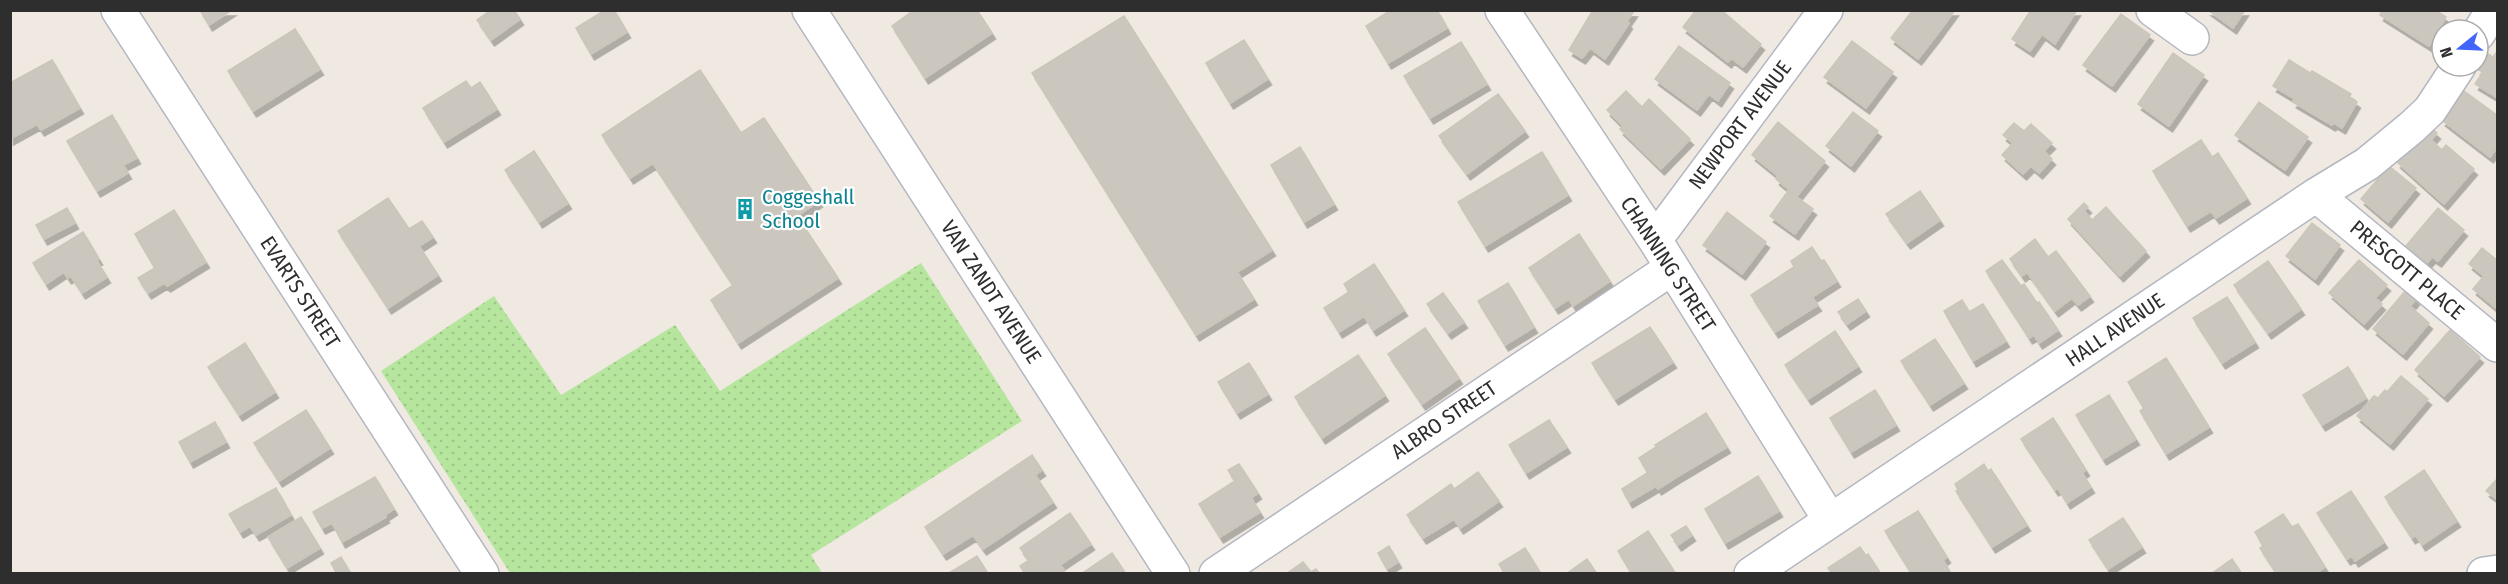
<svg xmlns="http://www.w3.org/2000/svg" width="2508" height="584" font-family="'Fira Sans Condensed',sans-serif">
	<defs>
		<pattern id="park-dots" width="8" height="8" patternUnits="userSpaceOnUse" patternTransform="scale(1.5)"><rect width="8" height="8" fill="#b6e59e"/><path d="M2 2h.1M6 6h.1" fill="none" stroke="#9dc588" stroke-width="1.8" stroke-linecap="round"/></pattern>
		<filter id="shadow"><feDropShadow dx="3.5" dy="6" stdDeviation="0" flood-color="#0004"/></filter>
	</defs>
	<rect width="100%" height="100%" fill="#efe9e1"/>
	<path fill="url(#park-dots)" d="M 921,263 L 1022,421 L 811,555 L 822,573 L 510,573 L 381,371 L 494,296 L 561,395 L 675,325 L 720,391 Z"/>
	<path fill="#cbc7bf" stroke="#cbc5ba" stroke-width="1.5" filter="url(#shadow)" d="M 200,10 L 232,10 L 209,25 Z
		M 491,10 L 514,10 L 520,19 L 491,40 L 477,20 Z
		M 605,10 L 614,10 L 627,32 L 591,54 L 576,28 Z
		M 914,10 L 977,10 L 992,33 L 925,78 L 892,26 Z
		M 1391,10 L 1437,10 L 1447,28 L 1388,63 L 1366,26 Z
		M 1593,10 L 1634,11 L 1627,21 L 1629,23 L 1605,59 L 1590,48 L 1582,58 L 1569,50 Z
		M 1696,10 L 1721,10 L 1761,44 L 1743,67 L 1731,58 L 1728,62 L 1683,27 Z
		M 1913,10 L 1955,10 L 1936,36 L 1909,15 Z
		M 2031,10 L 2077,10 L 2055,44 L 2042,34 L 2030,51 L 2012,39 Z
		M 2208,10 L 2245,10 L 2233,28 Z
		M 2382,10 L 2435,10 L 2446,17 L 2429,46 L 2380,15 Z
		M 2121,14 L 2150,35 L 2112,86 L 2083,65 Z
		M 1909,15 L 1936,36 L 1918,59 L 1891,38 Z
		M 1124,16 L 1272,250 L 1237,272 L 1254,299 L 1196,335 L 1032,73 Z
		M 295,29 L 320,69 L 253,111 L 228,71 Z
		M 1244,40 L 1268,79 L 1230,103 L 1206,63 Z
		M 1852,41 L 1893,72 L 1866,108 L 1824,77 Z
		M 1461,42 L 1487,84 L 1430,118 L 1404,76 Z
		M 1679,46 L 1730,83 L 1718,101 L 1709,94 L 1697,110 L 1655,79 Z
		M 2498,50 L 2498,98 L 2475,84 L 2483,72 L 2477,69 L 2487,53 L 2493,57 Z
		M 2173,53 L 2204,75 L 2169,126 L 2138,104 Z
		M 52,60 L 80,108 L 41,130 L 37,124 L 10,139 L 10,83 Z
		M 2289,60 L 2310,73 L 2312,71 L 2351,94 L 2349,97 L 2357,102 L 2342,128 L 2334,123 L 2332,125 L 2293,102 L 2295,99 L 2273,86 Z
		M 700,70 L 741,133 L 764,118 L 819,201 L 797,216 L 838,278 L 738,343 L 711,300 L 733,285 L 653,163 L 630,178 L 602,135 Z
		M 466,81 L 471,88 L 480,82 L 497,109 L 444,142 L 423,108 Z
		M 1626,91 L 1642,107 L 1649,99 L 1690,139 L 1661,169 L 1620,129 L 1623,126 L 1607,110 Z
		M 2464,91 L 2498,116 L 2498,146 L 2490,157 L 2442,120 Z
		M 1498,94 L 1525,131 L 1467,174 L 1439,136 Z
		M 2259,102 L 2308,137 L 2285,170 L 2235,135 Z
		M 1853,112 L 1878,131 L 1851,166 L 1826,146 Z
		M 112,115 L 137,158 L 123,165 L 128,173 L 97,191 L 67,141 Z
		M 1778,122 L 1825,161 L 1797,196 L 1776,179 L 1778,176 L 1752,155 Z
		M 2014,123 L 2024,131 L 2031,124 L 2052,143 L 2044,151 L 2052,159 L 2039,173 L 2031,166 L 2023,174 L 2002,155 L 2013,143 L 2003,135 Z
		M 2429,126 L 2437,133 L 2431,140 L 2442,150 L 2446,145 L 2474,169 L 2444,204 L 2397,162 Z
		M 2201,140 L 2212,157 L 2218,153 L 2247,198 L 2216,218 L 2211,211 L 2187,226 L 2153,171 Z
		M 1300,147 L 1334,204 L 1304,222 L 1271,165 Z
		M 534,151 L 568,203 L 539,222 L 505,170 Z
		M 1542,152 L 1568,195 L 1485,246 L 1458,202 Z
		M 2389,166 L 2416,188 L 2388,222 L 2361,199 Z
		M 1788,191 L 1813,209 L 1795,234 L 1770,216 Z
		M 1920,191 L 1940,220 L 1907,243 L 1886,214 Z
		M 388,198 L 409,229 L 422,221 L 433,237 L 419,246 L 438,275 L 388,308 L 338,231 Z
		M 2084,203 L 2088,207 L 2084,211 L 2092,220 L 2106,207 L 2146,251 L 2120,276 L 2068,219 Z
		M 67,208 L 75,223 L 44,239 L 36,225 Z
		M 2438,208 L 2464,230 L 2438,261 L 2432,257 L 2427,263 L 2406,246 Z
		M 174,210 L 206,262 L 167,286 L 164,283 L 148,293 L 138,278 L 155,268 L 135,234 Z
		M 1727,212 L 1766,242 L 1742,274 L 1703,245 Z
		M 2312,223 L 2340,245 L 2315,279 L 2286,256 Z
		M 83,232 L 99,259 L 96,260 L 107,277 L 82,293 L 71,276 L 68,278 L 64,272 L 46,284 L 33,263 Z
		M 1579,234 L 1610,281 L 1573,306 L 1569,299 L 1555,308 L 1529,268 Z
		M 2035,239 L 2048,257 L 2056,251 L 2090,296 L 2078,305 L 2072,298 L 2055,311 L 2027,272 L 2022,276 L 2010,259 Z
		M 1812,247 L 1821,261 L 1824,260 L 1837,281 L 1812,297 L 1818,305 L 1775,332 L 1751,295 L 1794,267 L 1791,261 Z
		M 2482,248 L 2498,261 L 2496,308 L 2473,289 L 2484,276 L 2469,264 Z
		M 2002,260 L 2021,286 L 2024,284 L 2037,303 L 2039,302 L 2058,330 L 2039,343 L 2034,335 L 2029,338 L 1986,271 Z
		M 2359,260 L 2387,285 L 2375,298 L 2382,304 L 2364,324 L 2329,293 Z
		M 2268,261 L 2301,309 L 2268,333 L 2234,285 Z
		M 1374,264 L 1404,310 L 1373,330 L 1344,284 Z
		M 1508,283 L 1534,327 L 1505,345 L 1478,301 Z
		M 2406,290 L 2416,299 L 2410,306 L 2429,323 L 2403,354 L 2373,329 Z
		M 1349,292 L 1364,316 L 1339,332 L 1324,308 Z
		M 1443,293 L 1464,322 L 1448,333 L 1427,304 Z
		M 2227,297 L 2255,342 L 2222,363 L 2193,318 Z
		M 1858,299 L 1866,311 L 1847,324 L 1838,312 Z
		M 1962,300 L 1969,312 L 1983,304 L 2006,341 L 1973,361 L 1944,311 Z
		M 1650,327 L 1673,362 L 1615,399 L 1592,363 Z
		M 1425,328 L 1459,378 L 1422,404 L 1388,354 Z
		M 2450,330 L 2480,357 L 2444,396 L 2415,370 Z
		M 1835,331 L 1858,366 L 1808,399 L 1785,365 Z
		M 1935,339 L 1964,383 L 1930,405 L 1901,361 Z
		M 245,343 L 275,392 L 239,415 L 208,367 Z
		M 1358,355 L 1385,395 L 1322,438 L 1295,397 Z
		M 2166,358 L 2209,427 L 2166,454 L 2140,411 L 2144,408 L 2128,382 Z
		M 1249,363 L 1268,394 L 1237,413 L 1218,382 Z
		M 2348,367 L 2366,398 L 2322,425 L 2303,395 Z
		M 2401,376 L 2428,399 L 2390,444 L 2357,416 L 2374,396 L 2378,398 L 2385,390 L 2387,392 Z
		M 1875,390 L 1896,425 L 1851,452 L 1830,418 Z
		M 2109,395 L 2136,439 L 2103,459 L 2076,415 Z
		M 306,410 L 330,448 L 279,481 L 254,443 Z
		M 1706,413 L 1727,447 L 1675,478 L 1655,445 Z
		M 2053,418 L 2086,470 L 2082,473 L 2091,487 L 2067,503 L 2058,488 L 2055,490 L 2021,439 Z
		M 1549,420 L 1567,447 L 1526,473 L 1509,445 Z
		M 215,422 L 226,442 L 190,462 L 179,442 Z
		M 1656,447 L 1675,478 L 1658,489 L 1639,458 Z
		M 1032,455 L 1042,470 L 1035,475 L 1053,502 L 983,549 L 973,535 L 943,554 L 925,527 Z
		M 1239,464 L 1258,493 L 1251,498 L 1260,512 L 1220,537 L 1199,504 L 1235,481 L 1228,470 Z
		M 1984,464 L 1988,471 L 1991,469 L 2027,525 L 1992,547 L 1956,491 L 1958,490 L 1955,484 Z
		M 2424,470 L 2457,521 L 2422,545 L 2416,535 L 2412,538 L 2385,497 Z
		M 1478,472 L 1499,501 L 1460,528 L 1454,519 L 1423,538 L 1407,515 L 1451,484 L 1454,489 Z
		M 1647,473 L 1656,486 L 1629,502 L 1622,489 Z
		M 1758,476 L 1779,511 L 1725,543 L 1705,509 Z
		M 375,477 L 394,509 L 385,515 L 386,517 L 342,542 L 332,523 L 322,528 L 313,512 Z
		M 2498,478 L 2498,500 L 2486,491 Z
		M 276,488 L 291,515 L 256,535 L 250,526 L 240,532 L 229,514 Z
		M 2351,491 L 2384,542 L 2355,561 L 2352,556 L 2347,559 L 2317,513 Z
		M 1918,511 L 1947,557 L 1943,560 L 1951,574 L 1912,574 L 1885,531 Z
		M 1070,513 L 1091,544 L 1060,565 L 1064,570 L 1060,574 L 1025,574 L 1020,566 L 1029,560 L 1020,548 Z
		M 2283,514 L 2292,527 L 2298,524 L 2325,567 L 2315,574 L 2277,574 L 2260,548 L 2263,546 L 2255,532 Z
		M 301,517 L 320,548 L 287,568 L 268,537 Z
		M 2123,518 L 2142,547 L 2108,569 L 2089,540 Z
		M 1686,526 L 1692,535 L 1678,545 L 1671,535 Z
		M 1648,531 L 1674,571 L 1671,574 L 1632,574 L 1618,551 Z
		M 1389,546 L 1398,562 L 1387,569 L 1378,553 Z
		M 1860,547 L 1866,556 L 1868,554 L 1881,574 L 1832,574 L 1828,568 Z
		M 1525,548 L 1541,574 L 1505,574 L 1499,564 Z
		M 1112,553 L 1126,574 L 1081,574 Z
		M 977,556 L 988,574 L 949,574 L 949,573 Z
		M 341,557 L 351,574 L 337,574 L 331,563 Z
		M 1587,559 L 1597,574 L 1566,574 Z
		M 2232,559 L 2242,574 L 2211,574 Z
		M 1303,562 L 1311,572 L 1316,569 L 1320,574 L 1286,574 Z"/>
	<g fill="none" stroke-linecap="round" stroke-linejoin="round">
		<defs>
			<path id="minor" d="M 118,10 L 482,574
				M 809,10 L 1173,574
				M 1502,10 L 1655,240 L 1830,520
				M 2153,10 L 2192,38
				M 2478,34 L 2493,10
				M 2316,195 L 2497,345
				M 1655,240 L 1826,10
				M 1216,574 L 1672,268
				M 1751,574 L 2316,195 L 2367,164 L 2412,127 L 2430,110 L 2459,66
				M 2484,574 L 2498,572"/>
		</defs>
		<use href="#minor" stroke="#b4b7c1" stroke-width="36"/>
		<use href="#minor" stroke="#fff" stroke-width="33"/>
	</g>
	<defs>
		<symbol id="building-bare" viewBox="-9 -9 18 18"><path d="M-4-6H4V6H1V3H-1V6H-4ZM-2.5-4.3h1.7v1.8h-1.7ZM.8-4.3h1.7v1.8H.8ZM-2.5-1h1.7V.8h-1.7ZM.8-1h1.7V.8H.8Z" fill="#0f9aa8" stroke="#fff" stroke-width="2.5" paint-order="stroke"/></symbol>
	</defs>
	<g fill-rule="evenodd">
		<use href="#building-bare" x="730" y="194" width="30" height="30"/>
	</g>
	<g text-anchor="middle" stroke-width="4.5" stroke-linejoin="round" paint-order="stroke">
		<g font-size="21" fill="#2e2e2e" stroke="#fff">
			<text transform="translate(1740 125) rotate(-53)" y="7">NEWPORT AVENUE</text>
			<text transform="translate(1668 264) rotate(57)" y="7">CHANNING STREET</text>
			<text transform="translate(2407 270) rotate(40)" y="7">PRESCOTT PLACE</text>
			<text transform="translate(300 292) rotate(57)" y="7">EVARTS STREET</text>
			<text transform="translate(991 292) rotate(57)" y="7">VAN ZANDT AVENUE</text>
			<text transform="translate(2115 330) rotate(-34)" y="7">HALL AVENUE</text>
			<text transform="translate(1444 420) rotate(-34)" y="7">ALBRO STREET</text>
		</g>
		<g font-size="21" fill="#0d838f" stroke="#fff" text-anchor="start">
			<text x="762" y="204">Coggeshall<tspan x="762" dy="24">School</tspan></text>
		</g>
	</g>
	<rect width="2508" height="584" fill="none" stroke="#2e2e2e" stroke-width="24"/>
	<g transform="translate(2460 48) rotate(252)"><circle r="28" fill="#ffffff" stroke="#ababab" stroke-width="1.5"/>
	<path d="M0-4.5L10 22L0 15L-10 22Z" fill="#4264fb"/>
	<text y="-9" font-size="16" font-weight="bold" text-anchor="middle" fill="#2e2e2e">N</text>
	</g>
</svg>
